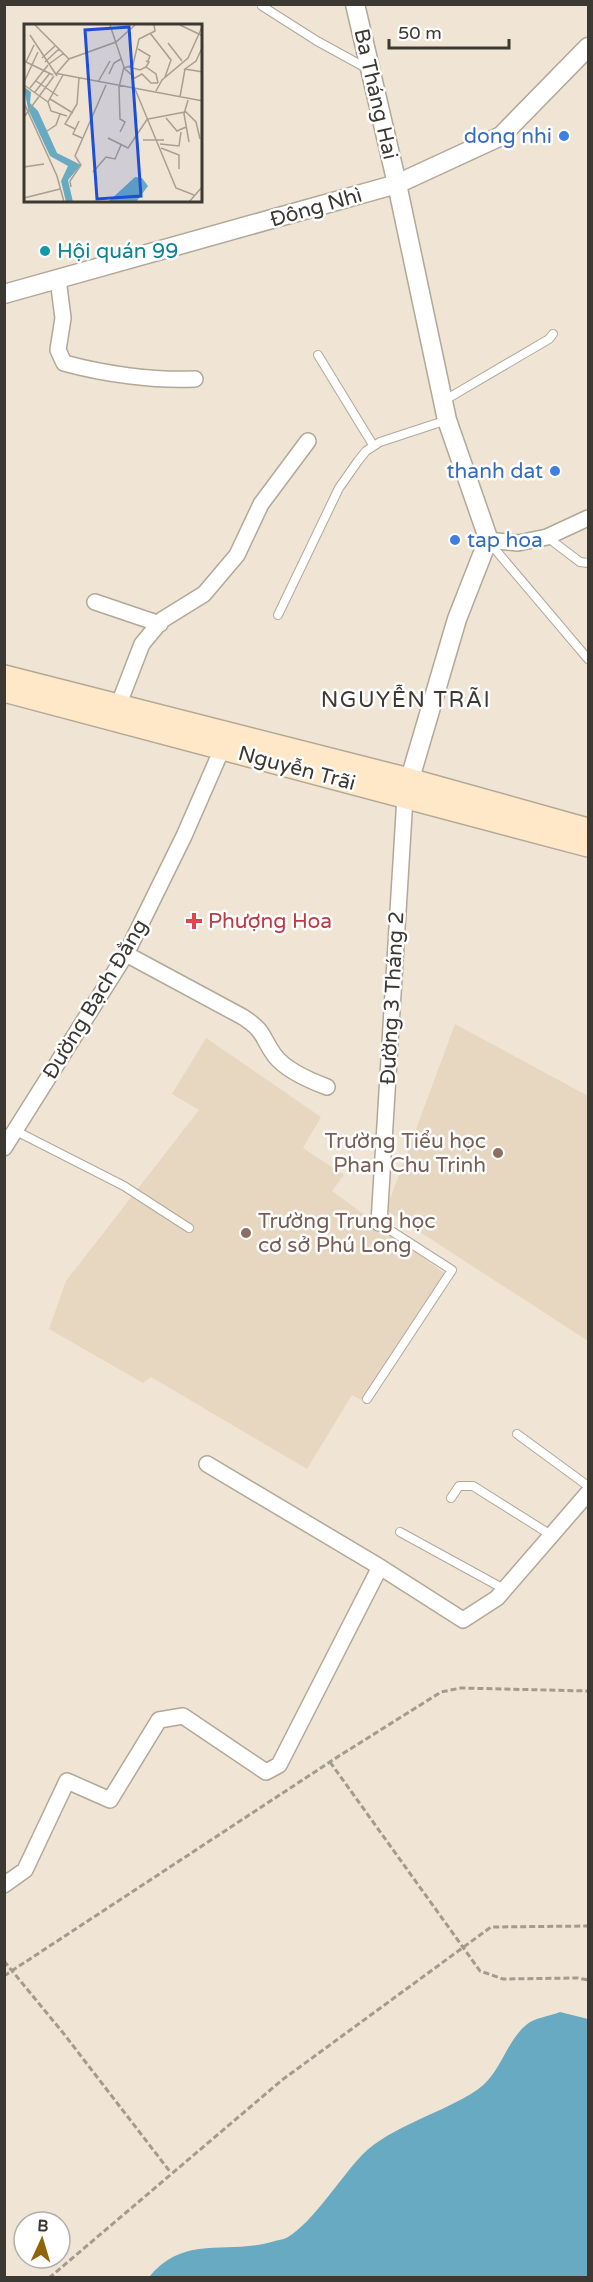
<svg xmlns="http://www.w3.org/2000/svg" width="593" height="2282" font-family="'Varela Round',sans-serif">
	<rect width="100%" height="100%" fill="#f0e4d4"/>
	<path fill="#e7d7c1" d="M 455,1024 L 588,1096 L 588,1341 L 386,1210 Z
		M 206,1038 L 321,1117 L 303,1148 L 344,1175 L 332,1191 L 447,1275 L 361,1400 L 352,1395 L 307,1469 L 151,1377 L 143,1383 L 49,1329 L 66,1281 L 199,1110 L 172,1094 Z"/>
	<path fill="#67aac2" d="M 560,2012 L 588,2019 L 588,2277 L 149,2277 C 185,2233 229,2256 275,2241 C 279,2240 285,2239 288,2237 C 312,2223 341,2177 362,2155 C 391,2126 443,2113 477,2090 C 501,2074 505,2043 526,2025 C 534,2018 550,2016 560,2012 Z"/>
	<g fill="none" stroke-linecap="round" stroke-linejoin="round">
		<defs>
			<path id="service" d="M 262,6 L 317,41 L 368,69
				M 318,355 L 373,445
				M 445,400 L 549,339 L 553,334
				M 547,537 L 580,562 L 588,563
				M 488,541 L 588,659
				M 278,615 L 339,488 L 358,461 L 366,451 L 380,442 L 447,420
				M 16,1131 L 124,1186 L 189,1228
				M 367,1399 L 452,1270 L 379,1223
				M 517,1434 L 588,1486
				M 451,1498 L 459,1486 L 473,1486 L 551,1535
				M 400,1532 L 504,1589"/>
			<path id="minor" d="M 58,279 L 63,318 L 58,350 L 64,363 C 104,374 154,381 195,379
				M 487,540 L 518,543 L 547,537 L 588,518
				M 95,602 L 160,624
				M 115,714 L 142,644 L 162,620 L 204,594 L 237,555 L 261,504 L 308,441
				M 126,954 L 243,1017 C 266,1032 261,1037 275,1056 C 286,1070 311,1081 327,1087
				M 4,1148 L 126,954 L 184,836 L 222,749
				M 379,1223 L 405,797
				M 207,1464 L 380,1567 L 463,1620 L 497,1598 L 588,1493
				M 4,1885 L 25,1870 L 67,1781 L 110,1800 L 159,1720 L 183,1716 L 266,1772 L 279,1765 L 380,1567"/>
			<path id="tertiary" d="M 355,4 L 397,184 L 447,420 L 487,535 L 486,545 L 457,619 L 406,792
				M 4,294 L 397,184 L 501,136 L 588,47"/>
			<path id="secondary" d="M 4,676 L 409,779 L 588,829
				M 4,691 L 588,846"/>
		</defs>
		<use href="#service" stroke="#b2a898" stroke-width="10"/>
		<use href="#minor" stroke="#b2a898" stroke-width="18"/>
		<use href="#tertiary" stroke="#b2a898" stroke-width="21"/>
		<use href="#secondary" stroke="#b2a898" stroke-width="24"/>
		<path stroke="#a39b8f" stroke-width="3" stroke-dasharray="6 3" stroke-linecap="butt" d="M 330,1762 L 480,1971 L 503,1979 L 578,1978 L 588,1980
			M 4,1961 L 64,2034 L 171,2173
			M 4,1976 L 339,1756 L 441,1692 L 461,1688 L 588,1691
			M 49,2278 L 282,2080 L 491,1927 L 588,1926"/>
		<use href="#service" stroke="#fff" stroke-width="8"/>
		<use href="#minor" stroke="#fff" stroke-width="15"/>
		<use href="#tertiary" stroke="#fff" stroke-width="18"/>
		<use href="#secondary" stroke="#fee8c7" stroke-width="21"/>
	</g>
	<g fill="#3f7fe0" stroke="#fff" stroke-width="2">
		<circle cx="564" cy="136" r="6"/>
		<circle cx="555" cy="471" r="6"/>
		<circle cx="455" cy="540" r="6"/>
	</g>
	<circle fill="#0f9aa8" stroke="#fff" stroke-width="2" cx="45" cy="251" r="6"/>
	<path fill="#e0444e" stroke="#fff" stroke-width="2" d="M191 912h6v6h6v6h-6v6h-6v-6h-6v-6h6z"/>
	<g fill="#8d6e63" stroke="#fff" stroke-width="2">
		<circle cx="498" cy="1153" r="6"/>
		<circle cx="246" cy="1233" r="6"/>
	</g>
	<g text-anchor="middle" stroke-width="5" stroke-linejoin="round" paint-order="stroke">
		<g font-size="21" fill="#3c3832" stroke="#fff">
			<text transform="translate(376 94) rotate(77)" y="7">Ba Tháng Hai</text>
			<text transform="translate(316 207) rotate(-16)" y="7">Đông Nhì</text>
			<text transform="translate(297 768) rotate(15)" y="7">Nguyễn Trãi</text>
			<text transform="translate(392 998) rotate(-87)" y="7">Đường 3 Tháng 2</text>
			<text transform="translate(95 999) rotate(-59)" y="7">Đường Bạch Đằng</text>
		</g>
		<g font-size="21" fill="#366cbe" stroke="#fff" text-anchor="end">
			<text x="552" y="143">dong nhi</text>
			<text x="543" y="478">thanh dat</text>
			<text x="467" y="547" text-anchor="start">tap hoa</text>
		</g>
		<g font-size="21" fill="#0d838f" stroke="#fff" text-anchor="start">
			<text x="57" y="258">Hội quán 99</text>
		</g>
		<g font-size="21" fill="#be3a42" stroke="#fff" text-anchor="start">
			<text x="208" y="928">Phượng Hoa</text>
		</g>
		<g font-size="21" fill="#785e54" stroke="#fff" text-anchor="end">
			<text x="486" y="1148">Trường Tiểu học<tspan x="486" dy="24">Phan Chu Trinh</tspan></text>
			<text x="258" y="1228" text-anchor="start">Trường Trung học<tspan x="258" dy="24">cơ sở Phú Long</tspan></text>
		</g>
		<g font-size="22" letter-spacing="1.5" fill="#3c3832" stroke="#fff">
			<text x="406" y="707">NGUYỄN TRÃI</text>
		</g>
	</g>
	<g transform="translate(24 24)">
		<rect width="178" height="178" fill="#f0e4d4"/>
		<path d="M 0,63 L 7,68 L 6,79 L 14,87 L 33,129 L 57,141 L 44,156 L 49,178 L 42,178 L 37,157 L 44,142 L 26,132 L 4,85 ZM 111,153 L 118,154 L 124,162 L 112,178 L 84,178 Z" fill="#67aac2"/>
		<path fill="none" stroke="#a89f93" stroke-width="1.5" d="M 11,1 L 45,35M 86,1 L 100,43 L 95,63 L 96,95 L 101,98 L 96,108M 130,1 L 131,7 L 115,15 L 109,41 L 100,44 L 111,54 L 118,50 L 127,59 L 134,59M 156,1 L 179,12M 126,9 L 147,36 L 141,53M 6,11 L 33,52M 144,19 L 158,37M 179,22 L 172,37 L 161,45 L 179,48M 114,25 L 126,32 L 124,37M 18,34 L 32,21M 0,37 L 29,51M 2,38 L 10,21M 21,38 L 35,25M 25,40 L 40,29M 105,43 L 116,46 L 122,43 L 125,38 L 122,37M 122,43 L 132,50 L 134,59M 30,49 L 179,77M 33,49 L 45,35 L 92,18 L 111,1M 85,50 L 90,39 L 97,35M 39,51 L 24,78 L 27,87 L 43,92M 12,57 L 34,72M 0,58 L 14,28M 74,58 L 86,37M 0,61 L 24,78M 6,64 L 24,41M 111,65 L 152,164 L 170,171M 132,67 L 138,56 L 164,34 L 179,1M 11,68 L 26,49M 156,73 L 161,45M 26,75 L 49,89M 164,76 L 160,90 L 165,118M 0,79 L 33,152 L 40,178M 161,87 L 172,98 L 176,115M 0,93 L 30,52M 142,94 L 153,107 L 162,103M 124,95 L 161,88M 55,97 L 49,110 L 58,114M 51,105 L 41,100 L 53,80 L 55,54M 23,107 L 32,101 L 36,90M 84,114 L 104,124 L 124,94M 119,116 L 140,116M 136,120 L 155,122 L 157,108M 137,124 L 155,131 L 155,145M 0,143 L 20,140M 69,148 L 82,133 L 91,135 L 97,121M 47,163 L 46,157 L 57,141 L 51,132 L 82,61M 0,174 L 36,165M 165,178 L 179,162"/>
		<path fill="#1d4ed8" fill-opacity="0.15" stroke="#1d4ed8" stroke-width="3" d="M 105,3 L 117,172 L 73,175 L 61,6 Z"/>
		<rect width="178" height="178" fill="none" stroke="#3c3832" stroke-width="3"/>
	</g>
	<rect width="593" height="2282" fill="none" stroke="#3c3832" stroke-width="12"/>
	<g transform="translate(42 2240) rotate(4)"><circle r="28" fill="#ffffff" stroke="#b1afad" stroke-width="1.5"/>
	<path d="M0-4.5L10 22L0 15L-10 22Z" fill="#8f640a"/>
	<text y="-9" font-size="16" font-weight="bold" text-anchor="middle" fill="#3c3832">B</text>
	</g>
	<path d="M389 39v9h120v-9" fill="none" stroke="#3c3832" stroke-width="3"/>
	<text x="398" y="39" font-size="18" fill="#3c3832" stroke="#ffffff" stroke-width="4.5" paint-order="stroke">50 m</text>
</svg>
